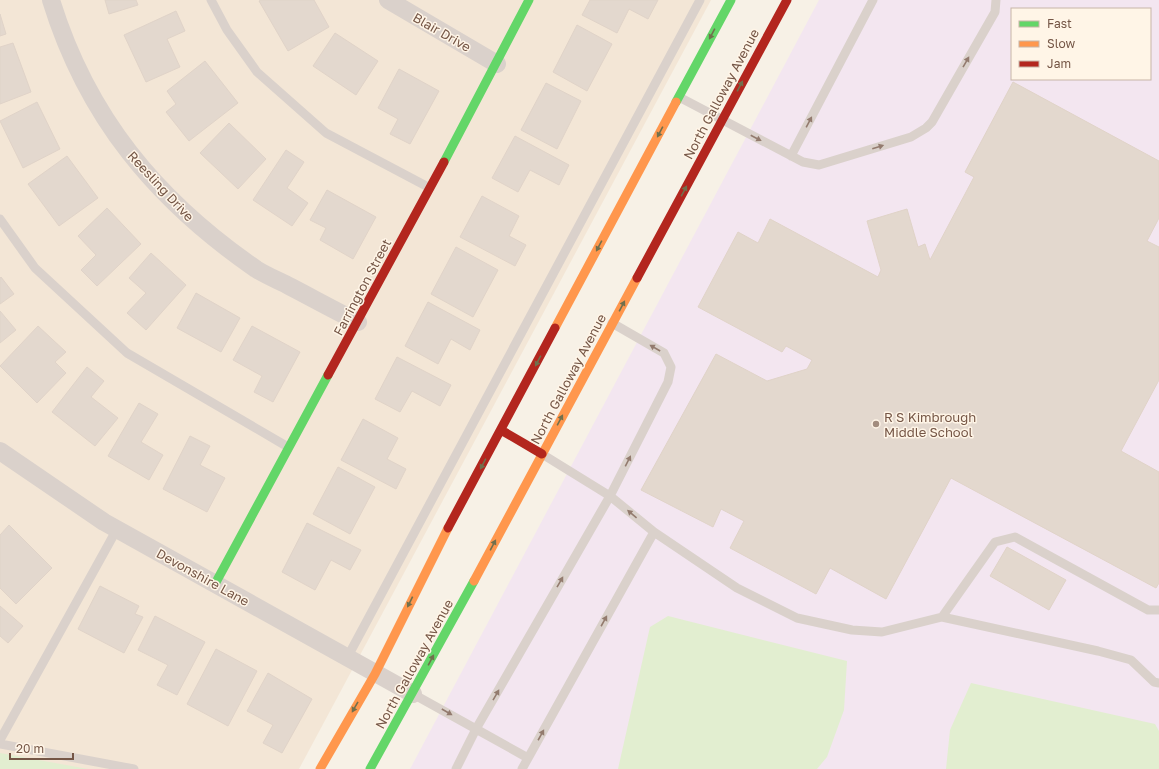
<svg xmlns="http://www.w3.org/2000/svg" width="1159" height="769" font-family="'Golos Text',sans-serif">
	<rect width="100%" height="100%" fill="#f7f1e6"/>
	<path fill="#f3e6d6" d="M 0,0 L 711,0 L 299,769 L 0,769 Z"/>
	<path fill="#f3e6f0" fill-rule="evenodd" d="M 819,0 L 1159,0 L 1159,769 L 410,769 ZM 1012,9 L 1150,9 L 1150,79 L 1012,79 Z"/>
	<path fill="#e2eed0" d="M 668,616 L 847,661 L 844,710 L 827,757 L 817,769 L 618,769 L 650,627 Z
		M 971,683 L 1155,724 L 1159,731 L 1159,769 L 946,769 L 950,730 Z
		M 0,753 L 88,769 L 0,769 Z"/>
	<path fill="#e3d8ce" stroke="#e0d3c8" d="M 105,0 L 136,0 L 138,5 L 109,14 Z
		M 261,0 L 314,0 L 329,27 L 288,51 L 259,1 Z
		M 590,0 L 658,0 L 648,19 L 629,9 L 617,33 L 582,15 Z
		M 176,11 L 185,31 L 167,39 L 180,67 L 146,82 L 124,35 Z
		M 0,14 L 6,34 L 0,36 Z
		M 577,25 L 612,44 L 587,91 L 553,72 Z
		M 335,33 L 378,61 L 356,95 L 313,66 Z
		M 13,43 L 31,92 L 0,104 L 0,47 Z
		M 205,61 L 238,103 L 189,141 L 166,112 L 176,104 L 167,91 Z
		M 399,69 L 439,91 L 410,144 L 390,134 L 398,119 L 378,108 Z
		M 1013,82 L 1159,161 L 1159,218 L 1147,241 L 1159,247 L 1159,380 L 1121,451 L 1159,472 L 1159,583 L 1156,588 L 951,478 L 886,599 L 830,568 L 816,594 L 730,548 L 744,521 L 721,509 L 713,527 L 641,490 L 716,354 L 767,381 L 807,369 L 812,360 L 786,346 L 782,352 L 698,307 L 738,232 L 758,243 L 770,219 L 878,277 L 881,270 L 867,221 L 907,209 L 918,247 L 925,244 L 930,260 L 974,177 L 965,172 Z
		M 546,83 L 581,101 L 557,149 L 521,130 Z
		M 37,102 L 60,149 L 23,168 L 0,121 Z
		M 229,123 L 266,159 L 238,189 L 200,153 Z
		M 515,136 L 569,165 L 559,185 L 530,170 L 518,192 L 492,178 Z
		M 286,150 L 304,162 L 287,188 L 308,203 L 292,226 L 253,200 Z
		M 67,156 L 98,198 L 59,226 L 28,184 Z
		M 327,190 L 376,217 L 353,259 L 320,240 L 326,228 L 310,220 Z
		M 482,196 L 519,216 L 509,236 L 526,245 L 515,266 L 460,237 Z
		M 107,208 L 141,244 L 97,286 L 81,270 L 96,255 L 78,236 Z
		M 456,247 L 498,270 L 473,317 L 431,294 Z
		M 151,253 L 186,285 L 146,330 L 127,313 L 146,293 L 129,278 Z
		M 1,277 L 14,294 L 0,304 L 0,278 Z
		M 196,293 L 240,318 L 221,352 L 177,328 Z
		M 428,302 L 480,330 L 470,350 L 451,339 L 438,364 L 405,346 Z
		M 0,311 L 16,330 L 0,343 Z
		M 38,326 L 66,352 L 55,362 L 66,373 L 37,403 L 0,366 Z
		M 252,326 L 300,352 L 273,402 L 254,392 L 262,376 L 233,360 Z
		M 397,357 L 451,385 L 440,406 L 412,391 L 400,412 L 375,399 Z
		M 87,367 L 104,381 L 91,397 L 118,418 L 95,446 L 52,412 Z
		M 139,403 L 158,414 L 141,442 L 163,455 L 149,480 L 108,456 Z
		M 363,419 L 398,438 L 387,459 L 406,469 L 396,489 L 341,460 Z
		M 190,436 L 210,446 L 200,465 L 225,478 L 207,512 L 163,489 Z
		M 338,467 L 375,487 L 350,534 L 313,514 Z
		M 307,523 L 361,550 L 350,570 L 331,560 L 315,590 L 282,572 Z
		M 9,525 L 52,568 L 16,604 L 0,588 L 0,535 Z
		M 1007,547 L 1066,580 L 1049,610 L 990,576 Z
		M 100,586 L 139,606 L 135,614 L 143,617 L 124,653 L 78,629 Z
		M 0,606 L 23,626 L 8,643 L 0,636 Z
		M 155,616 L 205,642 L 177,695 L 157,685 L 168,665 L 138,650 Z
		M 216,649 L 257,671 L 228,726 L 187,704 Z
		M 268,673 L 312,699 L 282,753 L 263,743 L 273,725 L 247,711 Z"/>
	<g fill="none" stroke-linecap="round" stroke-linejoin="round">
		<path stroke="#dad1cb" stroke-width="9" d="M 211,0 L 227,30 L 257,72 L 326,133 L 430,188
			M 679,97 L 803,162 L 819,165 L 911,137 L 926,128 L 932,122 L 995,12 L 996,0
			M 791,156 L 873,0
			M 0,219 L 35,268 L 127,353 L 288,447
			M 654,532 L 737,588 L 797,618 L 852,630 L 882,632 L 942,617 L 1098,651 L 1131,660 L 1154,682 L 1159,683
			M 942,617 L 995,542 L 1015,537 L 1148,610 L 1159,610
			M 347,658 L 700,0
			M 413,694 L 476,729 L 456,769
			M 0,740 L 117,529
			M 0,744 L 134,769
			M 528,758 L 476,729 L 610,496 L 668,382 L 671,367 L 664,353 L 612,323
			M 522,769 L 654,532 L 610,496 L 542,454"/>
		<path stroke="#dad1cb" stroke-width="18" d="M 51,0 C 87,117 156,200 256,269 C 267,276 280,281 291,287 C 314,299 336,311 358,322
			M 388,0 L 497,64
			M 0,451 L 104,522 L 413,694"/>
		<path stroke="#63d668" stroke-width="9" d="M 676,102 L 731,0
			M 444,162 L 529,0
			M 215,584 L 328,375
			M 370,769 L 474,581"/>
		<path stroke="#ff974d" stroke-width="9" d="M 555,328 L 676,102
			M 474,581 L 637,278
			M 320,769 L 375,674 L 448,528"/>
		<path stroke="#b3261e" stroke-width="9" d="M 637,278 L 787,0
			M 328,375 L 444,162
			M 501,430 L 542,454
			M 448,528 L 555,328"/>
	</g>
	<defs><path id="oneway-solid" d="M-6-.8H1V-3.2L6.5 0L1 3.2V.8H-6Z"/></defs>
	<g fill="#71704d">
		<use href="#oneway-solid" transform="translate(712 34) rotate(118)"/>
		<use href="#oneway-solid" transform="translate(740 86) rotate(-62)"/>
		<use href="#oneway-solid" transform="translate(660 132) rotate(118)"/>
		<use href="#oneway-solid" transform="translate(684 191) rotate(-62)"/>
		<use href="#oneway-solid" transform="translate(599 246) rotate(118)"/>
		<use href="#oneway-solid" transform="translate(622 306) rotate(-62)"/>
		<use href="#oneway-solid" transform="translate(538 361) rotate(118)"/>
		<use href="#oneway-solid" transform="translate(560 420) rotate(-62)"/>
		<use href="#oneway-solid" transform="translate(483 464) rotate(118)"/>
		<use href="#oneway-solid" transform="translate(493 545) rotate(-62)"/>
		<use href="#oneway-solid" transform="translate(410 602) rotate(116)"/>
		<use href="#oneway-solid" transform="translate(431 660) rotate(-62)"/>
		<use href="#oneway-solid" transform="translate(355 707) rotate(120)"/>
	</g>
	<g fill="#937b6e">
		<use href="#oneway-solid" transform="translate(966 62) rotate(-60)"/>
		<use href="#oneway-solid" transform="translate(809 122) rotate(-62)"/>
		<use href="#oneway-solid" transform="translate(756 138) rotate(28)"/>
		<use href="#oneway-solid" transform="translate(878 147) rotate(-17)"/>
		<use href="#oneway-solid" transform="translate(655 348) rotate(-150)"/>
		<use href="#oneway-solid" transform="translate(628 461) rotate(-63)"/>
		<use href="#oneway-solid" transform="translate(632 514) rotate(-140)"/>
		<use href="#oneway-solid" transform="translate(560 582) rotate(-60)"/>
		<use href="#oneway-solid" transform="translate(604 621) rotate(-61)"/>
		<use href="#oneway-solid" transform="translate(496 695) rotate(-60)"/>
		<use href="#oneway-solid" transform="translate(447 712) rotate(30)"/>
		<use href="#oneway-solid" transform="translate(541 735) rotate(-61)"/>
	</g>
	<circle fill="#a28c7e" stroke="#fff5e7" stroke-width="1.5" cx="876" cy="424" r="4"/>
	<g text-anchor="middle" stroke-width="3" stroke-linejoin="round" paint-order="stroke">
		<g font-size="13" fill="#755646" stroke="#fff5e7">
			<text transform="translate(442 32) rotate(30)" y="5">Blair Drive</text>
			<text transform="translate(721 94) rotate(-62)" y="5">North Galloway Avenue</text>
			<text transform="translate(161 186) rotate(47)" y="5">Reesling Drive</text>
			<text transform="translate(362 287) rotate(-62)" y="5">Farrington Street</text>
			<text transform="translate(568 379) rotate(-62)" y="5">North Galloway Avenue</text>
			<text transform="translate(203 577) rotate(29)" y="5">Devonshire Lane</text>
			<text transform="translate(414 664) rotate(-61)" y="5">North Galloway Avenue</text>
		</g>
		<g font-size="13" fill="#755646" stroke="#fff5e7" text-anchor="start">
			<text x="884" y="422">R S Kimbrough<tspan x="884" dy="15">Middle School</tspan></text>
		</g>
	</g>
	<rect x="1011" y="8" width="140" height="72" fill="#fff5e7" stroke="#c8b5a7"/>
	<rect x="1019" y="21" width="20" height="6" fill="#63d668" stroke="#c8b5a7"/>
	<text x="1047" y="28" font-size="12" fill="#755646">Fast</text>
	<rect x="1019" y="41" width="20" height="6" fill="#ff974d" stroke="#c8b5a7"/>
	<text x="1047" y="48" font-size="12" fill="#755646">Slow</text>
	<rect x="1019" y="61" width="20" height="6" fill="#b3261e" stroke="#c8b5a7"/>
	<text x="1047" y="68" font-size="12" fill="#755646">Jam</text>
	<path d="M10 753v6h63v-6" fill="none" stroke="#755646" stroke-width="2"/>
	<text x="16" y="753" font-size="12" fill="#755646" stroke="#fff5e7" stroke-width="3" paint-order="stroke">20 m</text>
</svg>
